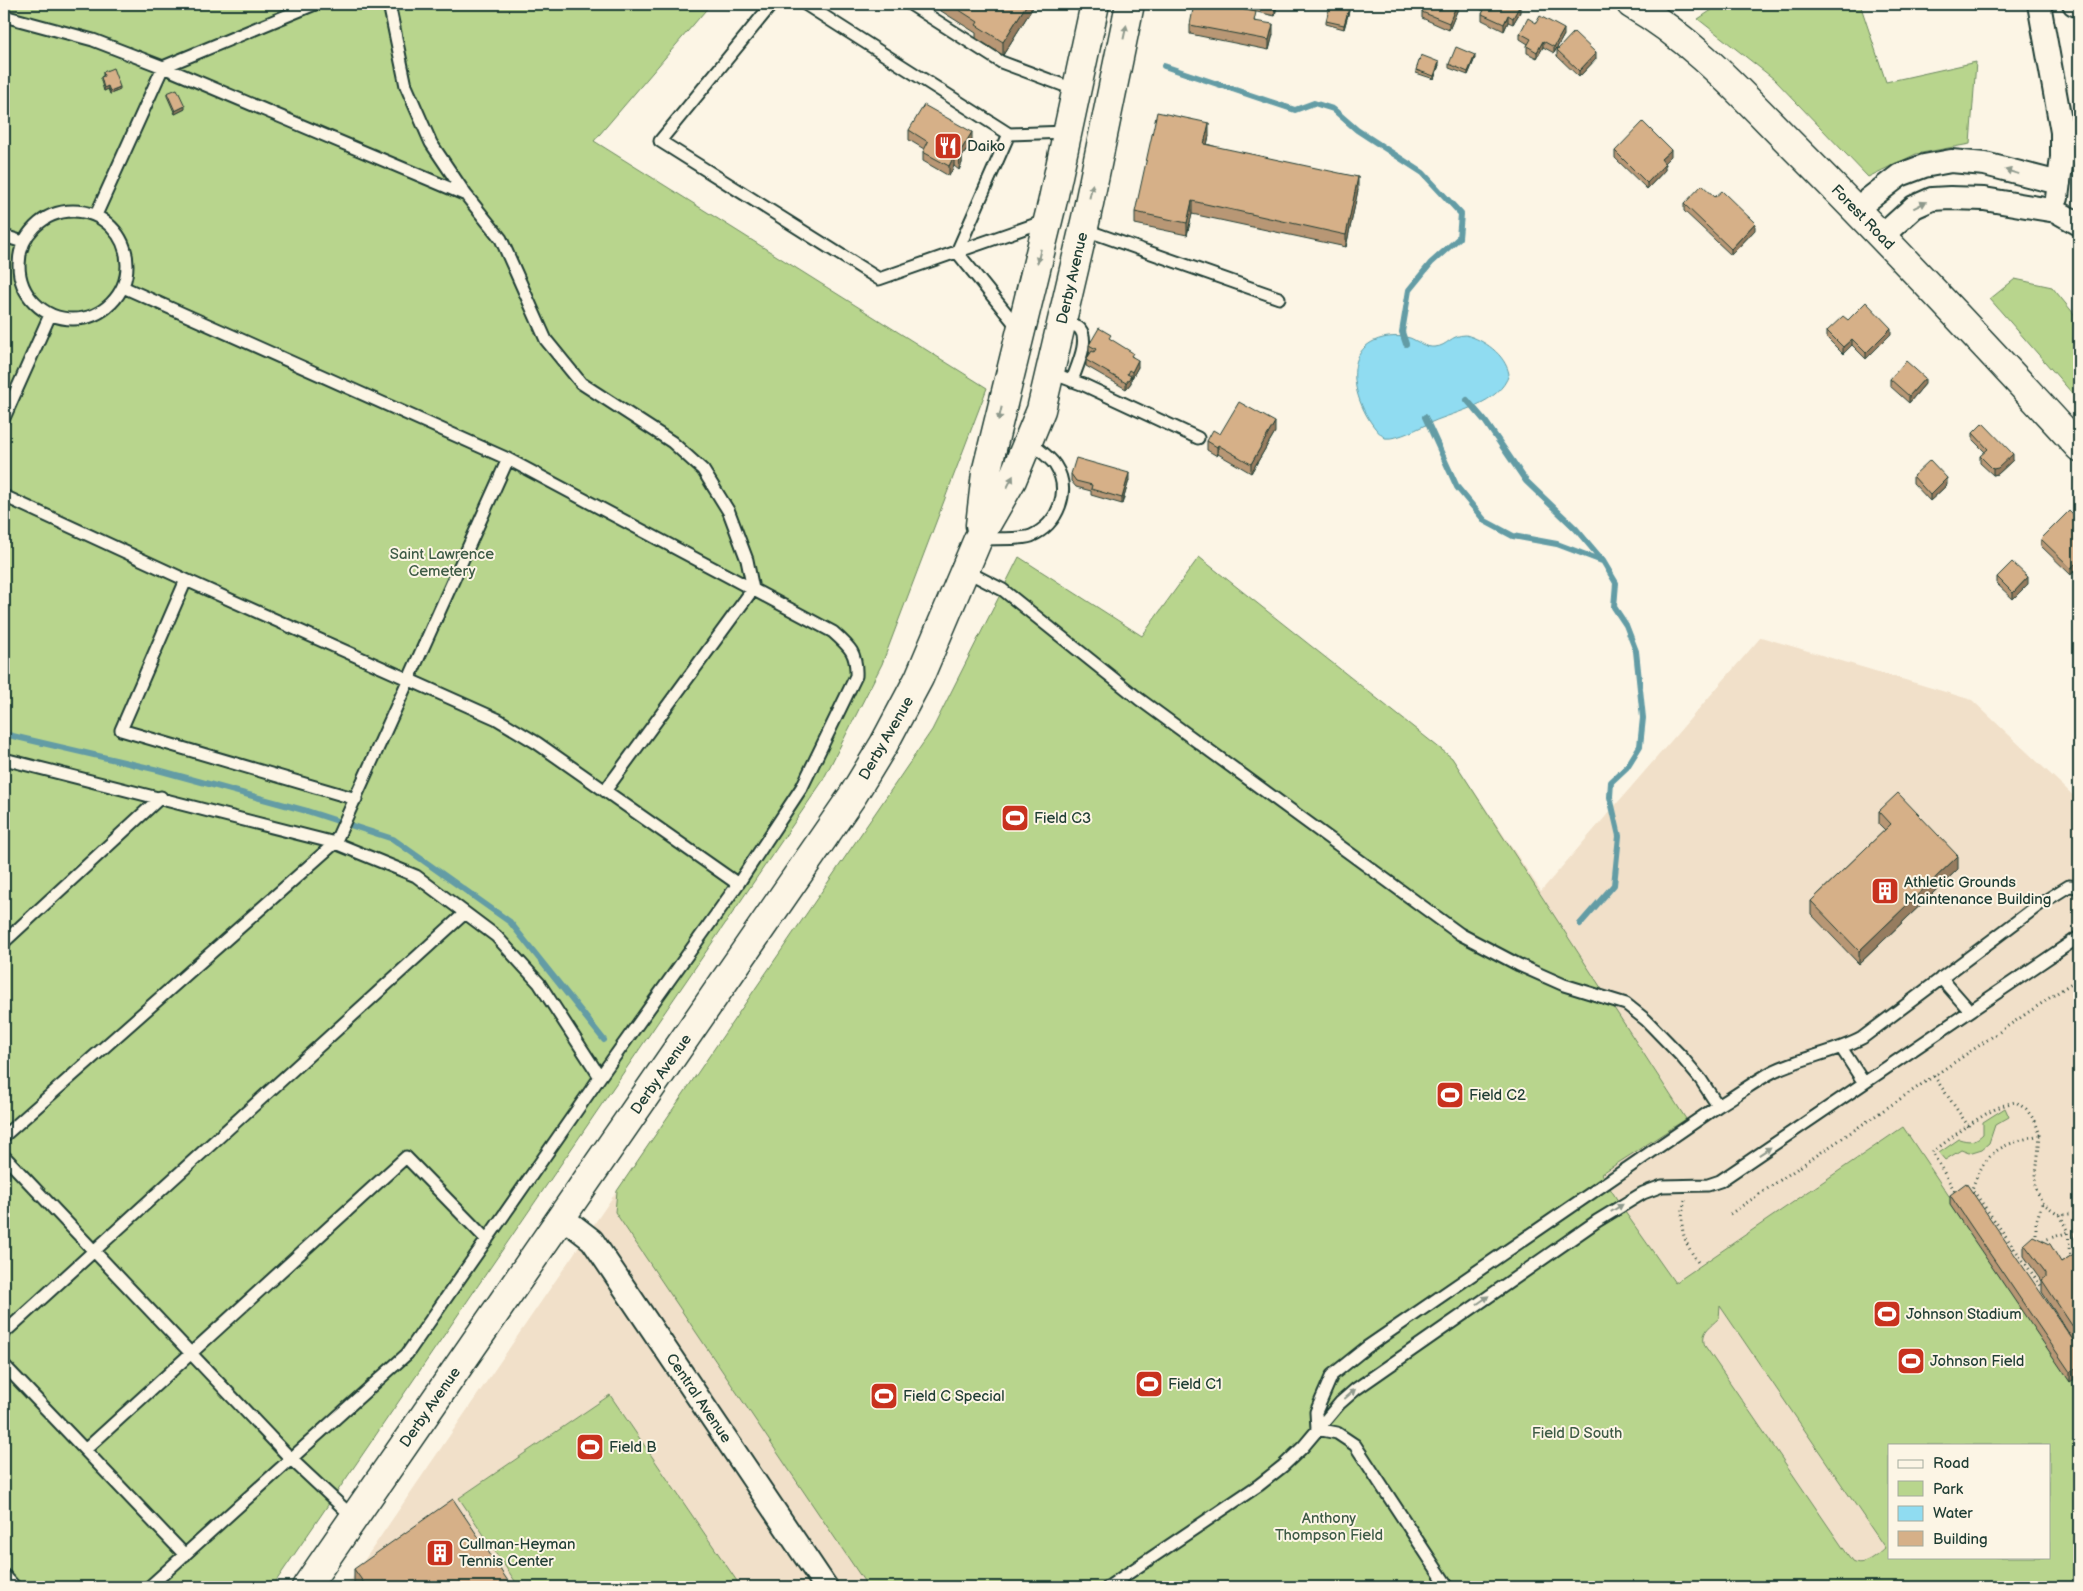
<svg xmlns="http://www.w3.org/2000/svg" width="2083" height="1591" font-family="'Balsamiq Sans',sans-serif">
	<rect width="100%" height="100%" fill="#fcf5e5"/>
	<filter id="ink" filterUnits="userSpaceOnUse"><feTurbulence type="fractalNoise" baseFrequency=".02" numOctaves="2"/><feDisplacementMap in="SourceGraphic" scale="10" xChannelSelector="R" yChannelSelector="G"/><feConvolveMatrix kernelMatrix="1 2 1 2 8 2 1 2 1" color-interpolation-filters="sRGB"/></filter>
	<g filter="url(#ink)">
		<path fill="#f1e0c9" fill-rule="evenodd" d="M 1019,557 L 1142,636 L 1199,557 L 1452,758 L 1541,891 L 1761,637 L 1972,700 L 2079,801 L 2079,1587 L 346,1587 L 932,730 ZM 1889,1445 L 2049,1445 L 2049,1557 L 1889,1557 Z"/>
		<path fill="#b8d58d" stroke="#6c8960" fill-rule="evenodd" d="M 4,4 L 711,4 L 594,141 L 987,388 L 882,664 L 822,782 L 272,1587 L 4,1587 Z
			M 1721,4 L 1860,4 L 1886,82 L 1976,62 L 1970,144 L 1916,154 L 1868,177 L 1774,79 L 1698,19 Z
			M 2015,279 L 2052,287 L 2079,320 L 2079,401 L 1990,299 Z
			M 1019,557 L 1142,636 L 1199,557 L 1452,758 L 1686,1119 L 1601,1174 L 1625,1212 L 1675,1283 L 1903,1127 L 1953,1202 L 2079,1376 L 2074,1380 L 2079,1387 L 2079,1587 L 868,1587 L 615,1212 L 617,1191 L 932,730 ZM 1720,1306 L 1885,1548 C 1876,1556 1864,1567 1852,1561 L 1705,1346 C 1700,1332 1710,1327 1719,1318 ZM 1889,1445 L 2049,1445 L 2049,1557 L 1889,1557 Z
			M 2005,1108 L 2009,1117 L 1995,1125 L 1989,1143 L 1982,1149 L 1969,1153 L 1961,1150 L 1945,1160 L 1939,1153 L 1959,1139 C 1969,1142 1975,1142 1983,1134 L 1983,1122 Z
			M 610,1395 L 741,1587 L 519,1587 L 459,1498 Z"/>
		<path fill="#90dcf1" stroke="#639ca5" d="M 1466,335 C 1484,340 1505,354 1509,374 C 1500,404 1457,411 1432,422 C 1420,427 1398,440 1385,438 C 1358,417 1334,349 1383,338 C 1391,336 1402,336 1410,338 C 1418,341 1425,348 1435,347 C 1448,346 1450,335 1466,335 Z"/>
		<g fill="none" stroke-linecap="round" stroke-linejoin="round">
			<path stroke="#639ca5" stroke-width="6" d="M 1164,66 L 1295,110 L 1314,103 L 1333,109 L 1357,130 L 1423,173 L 1461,214 L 1459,238 L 1431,263 L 1409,290 L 1402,332 L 1406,344
				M 1467,400 L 1485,421 L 1526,481 L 1576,529 L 1603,561 L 1616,583 L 1614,607 L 1626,625 L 1636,651 L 1643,718 L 1640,746 L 1627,767 L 1611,782 L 1610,797 L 1619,836 L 1614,885 L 1580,924
				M 1425,417 L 1457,487 L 1485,521 L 1513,536 L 1557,544 L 1602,561
				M 4,734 L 158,770 L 307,811 L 393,839 L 510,922 L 604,1040"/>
			<defs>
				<path id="lane" d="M 389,4 L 406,86 L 431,143 L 466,195 L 501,239 L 546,340 L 581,383 L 672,442 L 703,470 L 729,512 L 747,560 L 753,589 L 605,791
					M 772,4 L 660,141 L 879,279 L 1045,221
					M 805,4 L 1009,134 L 1067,132
					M 910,4 L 1001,62 L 1076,90
					M 4,16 L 93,40 L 163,67 L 466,195
					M 1009,134 L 957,252 L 1019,329
					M19 265a54 54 0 1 1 108 0a54 54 0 1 1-108 0Z
					M 96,215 L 163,67 L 315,4
					M 1083,229 L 1279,298
					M 4,236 L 23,242
					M 123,287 L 508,459 L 833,632 C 850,647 857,653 856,676 L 802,787 L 738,884 L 600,1077 L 407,1354 L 149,1587
					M 1062,319 C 1067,322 1076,325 1080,329 C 1090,341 1076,368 1072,381
					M 1049,372 L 1084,385 L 1198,438
					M 4,418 L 50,315
					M 4,496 L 186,580 L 497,719 L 537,743 L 738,884
					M 981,539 C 993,538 1020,540 1031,536 C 1058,524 1072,491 1055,465 C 1049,456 1037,449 1029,441
					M 966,571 L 1003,590 L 1139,699 L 1460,934 L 1519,965 L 1564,985 L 1626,1004 L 1646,1020 L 1681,1056 L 1701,1080 L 1718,1106
					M 186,580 L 121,730 L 356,799
					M 4,759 L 335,843 L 416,876 L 496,936 L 539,983 L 600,1077
					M 4,942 L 161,797
					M 1941,978 L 1970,1011
					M 1842,1049 L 1864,1083
					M 4,1136 L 335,843 L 508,459
					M 4,1156 L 291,1459 L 354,1518
					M 4,1333 L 465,913
					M 4,1365 L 185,1555
					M 1317,1429 L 1316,1412 L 1332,1375 L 1367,1347 L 1718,1106 C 1737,1095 1755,1081 1774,1071 C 1803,1057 1834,1053 1862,1038 L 2040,904 L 2069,886 L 2079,887
					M 1317,1429 L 1337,1433 L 1355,1445 L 1448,1587
					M 85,1450 L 406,1157 L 487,1240
					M 4,1575 L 15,1587
					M 1108,1587 L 1259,1485 L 1283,1466 L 1303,1447 L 1340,1403 L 1356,1389 L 1597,1221 L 1643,1193 L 1662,1186 L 1708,1185 L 1720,1181 L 2079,937"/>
				<path id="street" d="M 2039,4 L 2062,132 L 2062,157 L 2057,198
					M 2074,4 L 2079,6
					M 1856,209 L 1900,175 L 1924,166 L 1951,161 L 1985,164 L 2059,183
					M 1882,236 L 1914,207 L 1932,199 L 1950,198 L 1984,199 L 2056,211 L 2079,224
					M 562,1217 L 592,1240 L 826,1587"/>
				<path id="secondary" d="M 1631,4 C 1694,40 1744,97 1795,148 C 1892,245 1986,346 2079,447"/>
				<path id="highway" d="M 980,525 L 986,473 L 1052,204 L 1095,4
					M 306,1587 L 853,795 L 884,744 L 919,678 L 978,539 L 1012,480 L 1041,410 L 1086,218 L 1130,4"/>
			</defs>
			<use href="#lane" stroke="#1f3d34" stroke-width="15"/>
			<use href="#street" stroke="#1f3d34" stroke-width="26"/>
			<use href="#secondary" stroke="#1f3d34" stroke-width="31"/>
			<use href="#highway" stroke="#1f3d34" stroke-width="31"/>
			<path stroke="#1f3d34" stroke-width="3" stroke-dasharray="1 4" stroke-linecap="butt" d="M 1934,1076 L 1969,1127
				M 2040,1135 C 2001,1145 1986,1149 1972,1189 L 2044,1290
				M 1957,1195 L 1932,1152 C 1955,1136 1989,1106 2016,1102 L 2026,1109 L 2035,1121 L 2040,1135 L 2035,1186 L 2042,1203 L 2060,1215 L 2079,1213
				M 1685,1200 C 1678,1228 1683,1241 1700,1265
				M 1730,1214 L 2079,978
				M 2060,1215 L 2068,1230 L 2070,1259
				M 2036,1239 L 2036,1223 L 2042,1203
				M 2038,1242 L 2069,1232"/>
			<use href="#lane" stroke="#fcf5e5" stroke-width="11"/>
			<use href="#street" stroke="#fcf5e5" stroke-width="22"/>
			<use href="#secondary" stroke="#fcf5e5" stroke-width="28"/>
			<use href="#highway" stroke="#fcf5e5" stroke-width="28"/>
		</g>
		<path fill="#b89775" stroke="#1f3d34" d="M 930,4 L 1035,4 L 1003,55 L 976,38 L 976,33 Z
			M 1226,4 L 1226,6 L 1256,21 L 1273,34 L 1269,50 L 1190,34 L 1190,25 Z
			M 1234,4 L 1277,4 L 1275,16 L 1234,7 Z
			M 1426,4 L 1460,4 L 1449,30 L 1422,18 L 1422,12 Z
			M 1478,4 L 1517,4 L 1520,12 L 1513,24 L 1508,22 L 1504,31 L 1482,20 L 1482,14 L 1484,11 L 1478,8 Z
			M 1349,11 L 1344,29 L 1326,24 L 1326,21 Z
			M 1536,23 L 1564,35 L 1554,53 L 1543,47 L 1537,58 L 1527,53 L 1527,46 L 1528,44 L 1520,39 L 1520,33 Z
			M 1557,50 L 1596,59 L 1579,77 L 1557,56 Z
			M 1475,58 L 1468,75 L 1449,68 L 1449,64 Z
			M 1439,65 L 1434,79 L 1416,73 L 1416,70 Z
			M 103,72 L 120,90 L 110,94 L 108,89 L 104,91 L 101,81 L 101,77 L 103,76 Z
			M 167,93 L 185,109 L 175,114 L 167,96 Z
			M 909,130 L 972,142 L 962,157 L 962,163 L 959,170 L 954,166 L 949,176 L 923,161 L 923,152 L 924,149 L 909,140 Z
			M 1209,136 L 1207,144 L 1358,190 L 1346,247 L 1192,214 L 1187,235 L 1135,224 L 1135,212 Z
			M 1615,151 L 1671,156 L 1664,163 L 1665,170 L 1647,189 L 1615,158 Z
			M 1715,197 L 1755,230 L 1731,255 L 1684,211 L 1684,204 Z
			M 1848,320 L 1891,334 L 1866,359 L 1852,345 L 1843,354 L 1827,338 L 1827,331 Z
			M 1111,340 L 1133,357 L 1138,367 L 1132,378 L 1131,378 L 1131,383 L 1126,389 L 1086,366 L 1086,360 L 1090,353 L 1089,352 L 1089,345 Z
			M 1890,379 L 1925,384 L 1909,403 L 1890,386 Z
			M 1275,432 L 1251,473 L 1218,454 L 1217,456 L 1207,450 L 1207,441 L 1220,434 Z
			M 1973,433 L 2013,460 L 1998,474 L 1993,475 L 1980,463 L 1980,456 L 1985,452 L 1973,440 Z
			M 1071,474 L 1129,480 L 1122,504 L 1091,495 L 1091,491 L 1076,487 L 1071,481 Z
			M 1913,476 L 1947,485 L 1930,501 L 1913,483 Z
			M 2079,521 L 2079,566 L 2071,575 L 2041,546 L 2041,539 Z
			M 1997,577 L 2028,584 L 2013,599 L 1997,584 Z
			M 1879,811 L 1958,869 L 1859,964 L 1811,914 L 1811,901 L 1885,830 L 1879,824 Z
			M 1950,1195 L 2079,1349 L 2070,1382 L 1950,1205 Z
			M 2079,1211 L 2079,1349 L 2042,1292 L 2042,1281 L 2024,1256 L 2024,1244 L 2061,1262 L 2075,1254 L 2074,1245 L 2074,1233 Z
			M 354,1569 L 512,1587 L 354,1587 Z"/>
		<path fill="#967b5f" stroke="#1f3d34" d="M 1027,4 L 1035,4 L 1003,55 L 1003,42 Z
			M 1276,4 L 1277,4 L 1275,16 L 1275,9 Z
			M 1457,4 L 1460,4 L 1449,30 L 1449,23 Z
			M 1520,5 L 1520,12 L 1513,24 L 1513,18 Z
			M 1349,8 L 1349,11 L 1344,29 L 1344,25 Z
			M 1508,15 L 1508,22 L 1504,31 L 1504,24 Z
			M 1273,24 L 1273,34 L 1269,50 L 1269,40 Z
			M 1564,29 L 1564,35 L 1554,53 L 1554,47 Z
			M 1543,41 L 1543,47 L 1537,58 L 1537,52 Z
			M 1596,53 L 1596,59 L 1579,77 L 1579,71 Z
			M 1475,55 L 1475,58 L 1468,75 L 1468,72 Z
			M 1439,62 L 1439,65 L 1434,79 L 1434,76 Z
			M 108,86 L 108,89 L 104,91 L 104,88 Z
			M 120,87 L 120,90 L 110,94 L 110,91 Z
			M 185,106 L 185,109 L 175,114 L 175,111 Z
			M 1209,123 L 1209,136 L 1204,157 L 1204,144 Z
			M 972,132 L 972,142 L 962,157 L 962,163 L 959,170 L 960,152 Z
			M 1671,150 L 1671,156 L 1661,166 L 1661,159 Z
			M 954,156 L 954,166 L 949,176 L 949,166 Z
			M 1665,164 L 1665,170 L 1647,189 L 1647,183 Z
			M 1358,177 L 1358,190 L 1346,247 L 1346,235 Z
			M 1192,201 L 1192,214 L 1187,235 L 1187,223 Z
			M 1755,223 L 1755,230 L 1731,255 L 1731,249 Z
			M 1891,328 L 1891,334 L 1866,359 L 1866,353 Z
			M 1852,339 L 1852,345 L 1843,354 L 1843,347 Z
			M 1138,360 L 1138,367 L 1132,378 L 1132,372 Z
			M 1131,376 L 1131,383 L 1126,389 L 1126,383 Z
			M 1925,378 L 1925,384 L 1909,403 L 1909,396 Z
			M 1275,422 L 1275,432 L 1251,473 L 1251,464 Z
			M 1218,445 L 1218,454 L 1217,456 L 1217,447 Z
			M 2013,454 L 2013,460 L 1998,474 L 1993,475 L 1993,469 Z
			M 1129,473 L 1129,480 L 1122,504 L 1122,498 Z
			M 1947,478 L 1947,485 L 1930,501 L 1930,495 Z
			M 2079,560 L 2079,566 L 2071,575 L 2071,568 Z
			M 2028,577 L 2028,584 L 2013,599 L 2013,593 Z
			M 1958,856 L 1958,869 L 1859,964 L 1859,951 Z
			M 2079,1367 L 2079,1376 L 2070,1382 L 2070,1372 Z"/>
		<path fill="#d6b088" stroke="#1f3d34" d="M 950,4 L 1027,4 L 1003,42 L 976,25 L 978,22 Z
			M 1194,4 L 1225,4 L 1224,6 L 1256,12 L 1254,21 L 1273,24 L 1269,40 L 1190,25 Z
			M 1250,4 L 1276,4 L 1275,9 Z
			M 1332,4 L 1349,8 L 1344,25 L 1326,21 L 1330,5 Z
			M 1426,4 L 1457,4 L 1449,23 L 1422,12 Z
			M 1482,4 L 1517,4 L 1520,5 L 1513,18 L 1508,15 L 1504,24 L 1482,14 L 1486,6 Z
			M 1540,16 L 1564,29 L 1554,47 L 1543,41 L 1537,52 L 1527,46 L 1531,39 L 1520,33 L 1528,18 L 1536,23 Z
			M 1574,32 L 1596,53 L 1579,71 L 1557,50 Z
			M 1456,47 L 1475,55 L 1468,72 L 1449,64 Z
			M 1421,55 L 1439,62 L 1434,76 L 1416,70 Z
			M 113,68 L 120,87 L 110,91 L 108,86 L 104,88 L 101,77 L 104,76 L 103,72 Z
			M 177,89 L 185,106 L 175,111 L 167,93 Z
			M 924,105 L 972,132 L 960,152 L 962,154 L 959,160 L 954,156 L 949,166 L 923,152 L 928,142 L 909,130 Z
			M 1157,112 L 1209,123 L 1204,144 L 1358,177 L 1346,235 L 1192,201 L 1187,223 L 1135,212 Z
			M 1643,122 L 1671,150 L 1661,159 L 1665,164 L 1647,183 L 1615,151 Z
			M 1702,185 L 1715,197 L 1722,191 L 1755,223 L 1731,249 L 1684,204 Z
			M 1866,302 L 1891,328 L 1866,353 L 1852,339 L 1843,347 L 1827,331 L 1843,316 L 1848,320 Z
			M 1099,328 L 1111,335 L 1109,338 L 1133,353 L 1131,356 L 1138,360 L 1132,372 L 1129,370 L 1127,374 L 1131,376 L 1126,383 L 1086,360 L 1092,351 L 1094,352 L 1096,349 L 1089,345 Z
			M 1906,361 L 1925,378 L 1909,396 L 1890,379 Z
			M 1239,402 L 1275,422 L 1251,464 L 1218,445 L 1217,447 L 1207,441 L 1213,430 L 1220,434 Z
			M 1983,423 L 2013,454 L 1998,468 L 1993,469 L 1980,456 L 1988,449 L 1973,433 Z
			M 1076,458 L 1129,473 L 1122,498 L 1091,489 L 1092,485 L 1076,481 L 1071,474 Z
			M 1930,460 L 1947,478 L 1930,495 L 1913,476 Z
			M 2069,511 L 2079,521 L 2079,560 L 2071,568 L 2041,539 Z
			M 2012,562 L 2028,577 L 2013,593 L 1997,577 Z
			M 1898,793 L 1958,856 L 1859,951 L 1811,901 L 1891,824 L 1879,811 Z
			M 1966,1183 L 2079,1349 L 2079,1367 L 2070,1372 L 1950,1195 Z
			M 2075,1211 L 2079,1211 L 2079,1336 L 2042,1280 L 2046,1277 L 2046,1273 L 2024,1244 L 2033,1236 L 2050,1244 L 2061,1262 L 2077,1252 L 2074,1233 Z
			M 453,1499 L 512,1587 L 363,1587 L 366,1586 L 354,1569 Z"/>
		<defs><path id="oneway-solid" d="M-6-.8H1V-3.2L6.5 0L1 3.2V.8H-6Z" transform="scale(1.25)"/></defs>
		<g fill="#8e998c">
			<use href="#oneway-solid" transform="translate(1125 32) rotate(-78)"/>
			<use href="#oneway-solid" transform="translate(2012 172) rotate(-163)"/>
			<use href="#oneway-solid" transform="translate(1091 191) rotate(-78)"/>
			<use href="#oneway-solid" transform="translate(1920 205) rotate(-27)"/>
			<use href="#oneway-solid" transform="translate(1039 256) rotate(104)"/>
			<use href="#oneway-solid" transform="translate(1000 414) rotate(103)"/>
			<use href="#oneway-solid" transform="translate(1010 482) rotate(-63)"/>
			<use href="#oneway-solid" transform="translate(1765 1151) rotate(-34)"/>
			<use href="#oneway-solid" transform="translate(1617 1208) rotate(-32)"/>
			<use href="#oneway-solid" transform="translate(1483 1300) rotate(-35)"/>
			<use href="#oneway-solid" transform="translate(1350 1394) rotate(-41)"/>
		</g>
	</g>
	<defs>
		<symbol id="restaurant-square" viewBox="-11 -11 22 22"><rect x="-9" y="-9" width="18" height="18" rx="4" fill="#c8321e" stroke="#fcf5e5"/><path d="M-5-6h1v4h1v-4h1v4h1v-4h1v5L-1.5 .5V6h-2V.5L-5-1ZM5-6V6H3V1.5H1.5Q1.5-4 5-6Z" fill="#fff"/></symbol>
		<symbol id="stadium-square" viewBox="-11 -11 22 22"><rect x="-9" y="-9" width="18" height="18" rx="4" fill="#c8321e" stroke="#fcf5e5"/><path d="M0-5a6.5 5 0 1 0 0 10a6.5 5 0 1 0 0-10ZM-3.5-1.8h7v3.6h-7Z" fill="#fff"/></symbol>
		<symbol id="building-square" viewBox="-11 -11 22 22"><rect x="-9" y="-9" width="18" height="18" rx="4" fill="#c8321e" stroke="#fcf5e5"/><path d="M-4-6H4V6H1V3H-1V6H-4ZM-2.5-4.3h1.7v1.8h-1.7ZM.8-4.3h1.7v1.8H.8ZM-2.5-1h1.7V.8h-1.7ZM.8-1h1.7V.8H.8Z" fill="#fff"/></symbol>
	</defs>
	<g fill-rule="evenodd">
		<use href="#restaurant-square" x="932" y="130" width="32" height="32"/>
		<use href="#stadium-square" x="999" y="802" width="32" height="32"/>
		<use href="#building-square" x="1869" y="875" width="32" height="32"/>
		<use href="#stadium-square" x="1434" y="1079" width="32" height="32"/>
		<use href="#stadium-square" x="1871" y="1298" width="32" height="32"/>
		<use href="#stadium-square" x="1895" y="1345" width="32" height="32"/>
		<use href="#stadium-square" x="1133" y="1368" width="32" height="32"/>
		<use href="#stadium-square" x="868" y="1380" width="32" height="32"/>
		<use href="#stadium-square" x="574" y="1431" width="32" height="32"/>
		<use href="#building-square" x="424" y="1537" width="32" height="32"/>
	</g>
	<g text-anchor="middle" stroke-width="4" stroke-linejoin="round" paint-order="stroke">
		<g font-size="15" fill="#1f3d34" stroke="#fcf5e5" text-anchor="start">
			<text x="967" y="151">Daiko</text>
			<text x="1034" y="823">Field C3</text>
			<text x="1904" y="887">Athletic Grounds<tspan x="1904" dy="17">Maintenance Building</tspan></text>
			<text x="1469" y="1100">Field C2</text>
			<text x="1906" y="1319">Johnson Stadium</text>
			<text x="1930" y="1366">Johnson Field</text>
			<text x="1168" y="1389">Field C1</text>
			<text x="903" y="1401">Field C Special</text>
			<text x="609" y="1452">Field B</text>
			<text x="459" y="1549">Cullman-Heyman<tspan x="459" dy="17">Tennis Center</tspan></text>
		</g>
		<g font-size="15" fill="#1f3d34" stroke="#fcf5e5">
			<text transform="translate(1863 217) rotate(46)" y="5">Forest Road</text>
			<text transform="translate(1072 278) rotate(-77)" y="5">Derby Avenue</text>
			<text transform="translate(886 738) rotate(-60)" y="5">Derby Avenue</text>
			<text transform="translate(661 1074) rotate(-55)" y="5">Derby Avenue</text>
			<text transform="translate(699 1398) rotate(56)" y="5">Central Avenue</text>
			<text transform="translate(430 1407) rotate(-55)" y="5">Derby Avenue</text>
		</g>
		<g font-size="15" fill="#3e5b46" stroke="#fcf5e5">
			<text x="442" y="559">Saint Lawrence<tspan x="442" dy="17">Cemetery</tspan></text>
			<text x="1577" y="1438">Field D South</text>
			<text x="1329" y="1523">Anthony<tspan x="1329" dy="17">Thompson Field</tspan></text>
		</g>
	</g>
	<rect width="2083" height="1591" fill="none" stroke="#fcf5e5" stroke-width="20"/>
	<rect x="10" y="10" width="2063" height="1571" fill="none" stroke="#1f3d34" stroke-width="2" filter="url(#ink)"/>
	<rect x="1888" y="1444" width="162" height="115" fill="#fcf5e5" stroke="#a4ab9e"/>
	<rect x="1898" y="1460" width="25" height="8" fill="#fcf5e5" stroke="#a4ab9e"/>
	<text x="1933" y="1468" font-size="15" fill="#1f3d34">Road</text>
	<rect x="1898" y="1481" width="25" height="15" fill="#b8d58d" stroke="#a4ab9e"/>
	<text x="1933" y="1494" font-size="15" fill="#1f3d34">Park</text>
	<rect x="1898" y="1506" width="25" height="15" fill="#90dcf1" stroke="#a4ab9e"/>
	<text x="1933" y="1518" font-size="15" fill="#1f3d34">Water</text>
	<rect x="1898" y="1531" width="25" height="15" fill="#d6b088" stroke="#a4ab9e"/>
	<text x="1933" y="1544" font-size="15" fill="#1f3d34">Building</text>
</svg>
